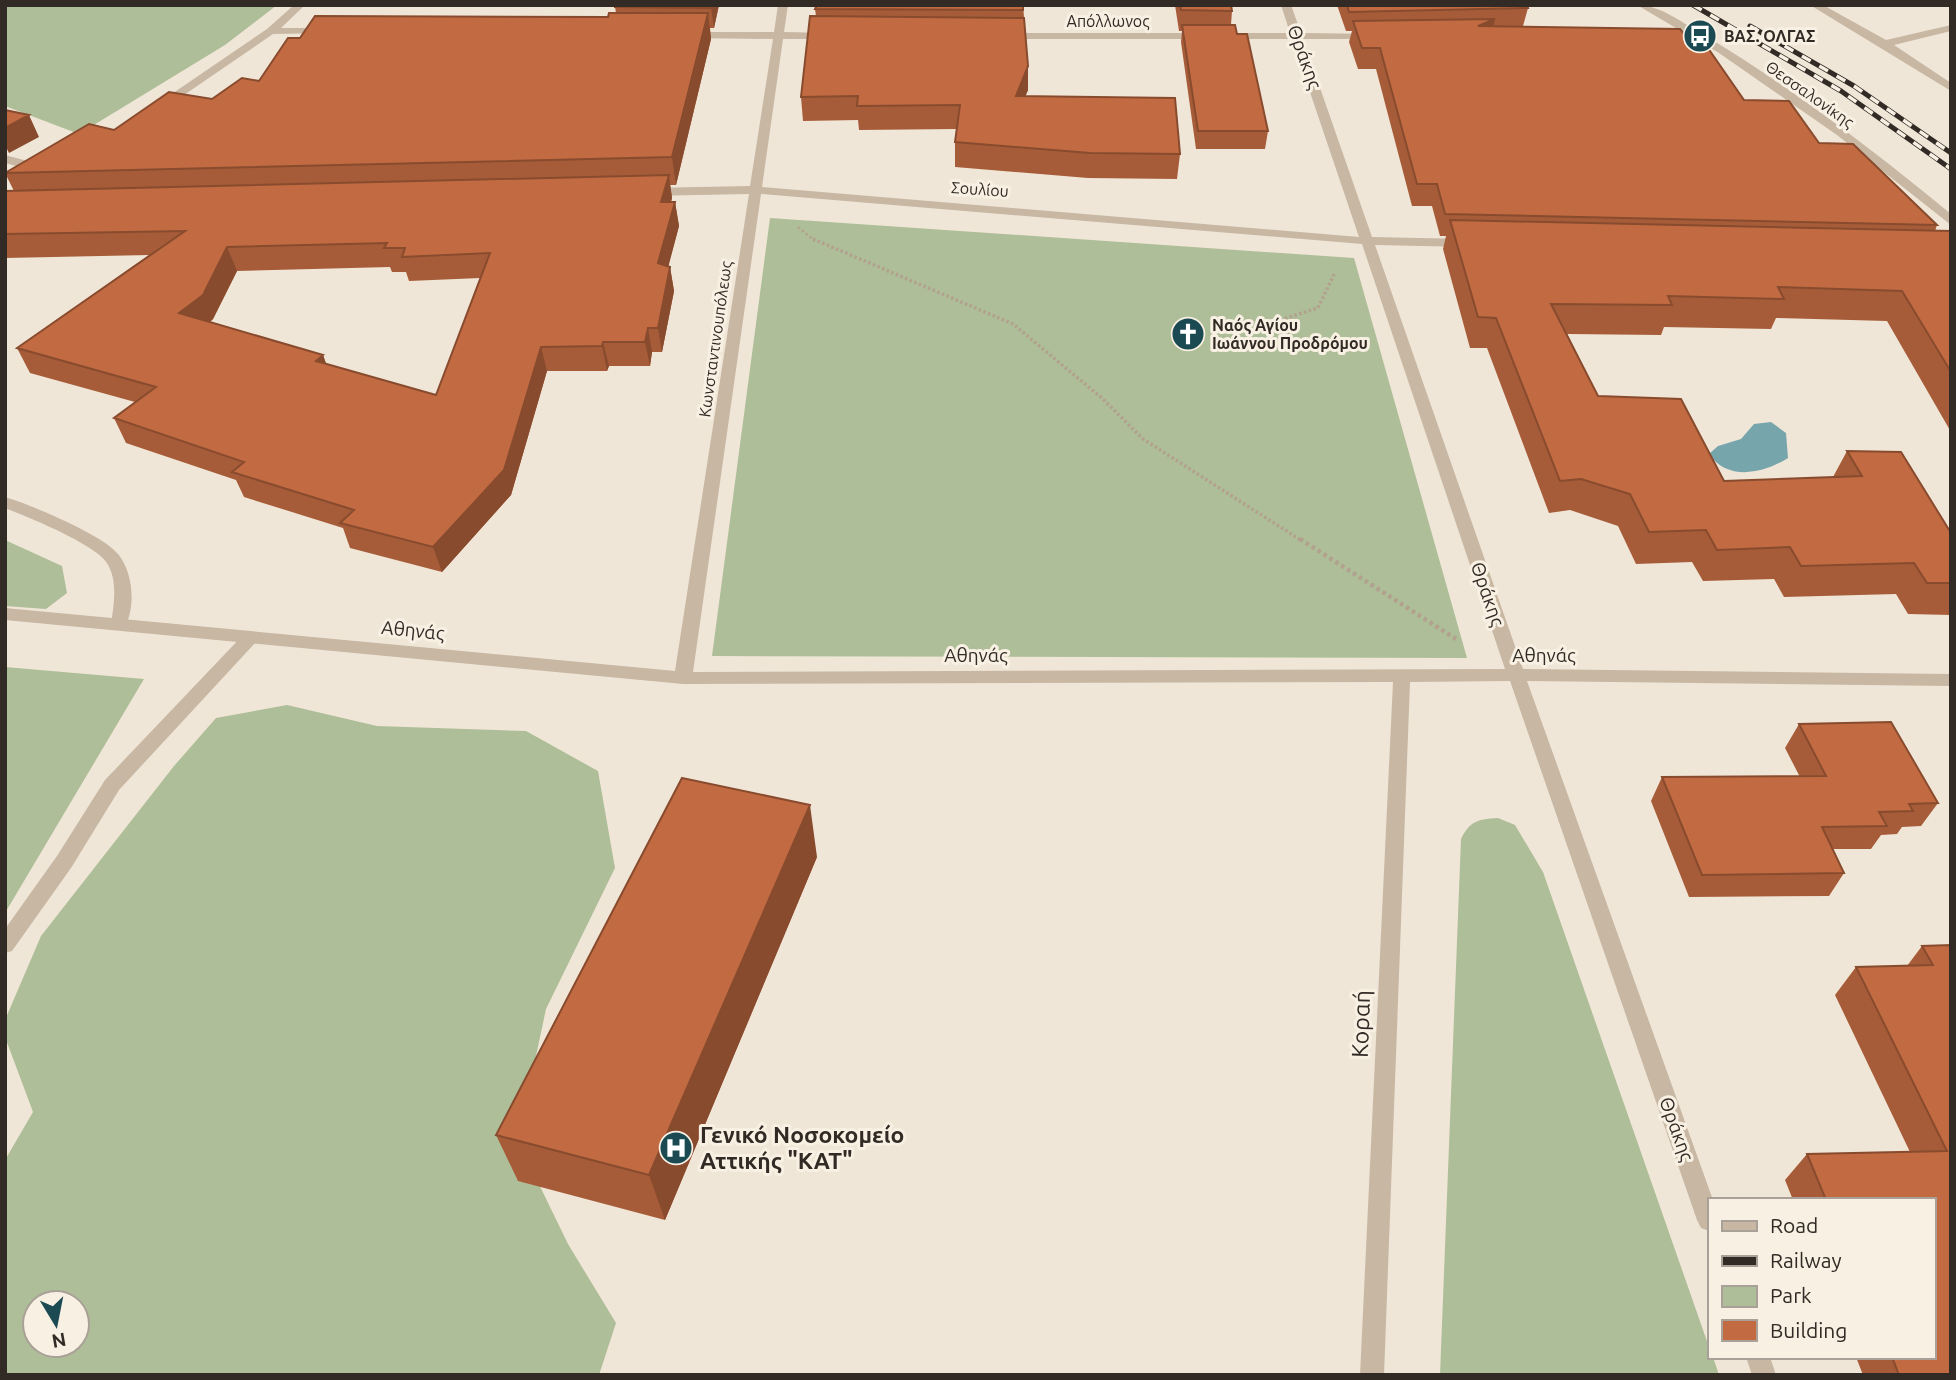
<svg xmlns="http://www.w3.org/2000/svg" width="1956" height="1380" font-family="Ubuntu,sans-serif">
	<rect width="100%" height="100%" fill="#f0e6d7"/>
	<path fill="#aebe98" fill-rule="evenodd" d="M 5,5 L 277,5 L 225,45 L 79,134 L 5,106 Z
		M 770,218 L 1354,258 L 1467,658 L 712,656 Z
		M 5,540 L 62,566 L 67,593 L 46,609 L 5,606 Z
		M 5,667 L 144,679 L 5,913 Z
		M 287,705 L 377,726 L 526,731 L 598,771 L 615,868 L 546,1009 L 518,1141 L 568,1244 L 616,1323 L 599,1375 L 5,1375 L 5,1160 L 33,1112 L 5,1037 L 5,1020 L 41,936 L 174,766 L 216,718 ZM 35,1303 L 77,1303 L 77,1345 L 35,1345 Z
		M 1498,818 L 1515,825 L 1543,872 L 1709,1347 L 1709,1357 L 1713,1357 L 1719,1375 L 1440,1375 L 1461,839 C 1470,821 1478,819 1498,818 Z"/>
	<path fill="#77a5ac" d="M 1771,422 L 1786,433 L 1788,458 C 1763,474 1727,481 1709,454 L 1718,446 L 1741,439 L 1754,424 Z"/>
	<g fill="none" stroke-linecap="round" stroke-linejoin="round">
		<path stroke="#b2a18e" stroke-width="2.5" stroke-dasharray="2.5 2.5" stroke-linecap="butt" d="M 798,227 L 815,241"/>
		<path stroke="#b2a18e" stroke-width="3.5" stroke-dasharray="2.5 2.5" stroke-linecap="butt" d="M 813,239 L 1013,324 L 1103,399 L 1143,439 L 1302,541
			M 1261,326 L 1318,308 L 1335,272"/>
		<path stroke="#b2a18e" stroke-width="4.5" stroke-dasharray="3.5 3.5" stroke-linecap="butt" d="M 1300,539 L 1456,639"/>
		<path fill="#c7b7a3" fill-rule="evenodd" d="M 5,155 L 46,166 L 48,169 L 42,173 L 5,163 Z
			M 5,497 C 29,504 103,535 118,554 C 133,572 136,606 125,627 L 113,627 L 111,623 C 114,604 118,581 107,563 C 95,544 28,517 5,508 Z
			M 250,632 L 256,634 L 258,638 L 256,642 L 119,790 L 71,868 L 12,951 L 5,953 L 5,929 L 57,856 L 105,780 L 244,634 Z"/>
		<path fill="#c7b7a3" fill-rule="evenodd" d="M 294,5 L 305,5 L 281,28 L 327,28 L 331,29 L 331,33 L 273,34 L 165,108 L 157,108 L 157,104 L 267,29 Z
			M 778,5 L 788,5 L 784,32 L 831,33 L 836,36 L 831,39 L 783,39 L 762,187 L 1359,237 L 1292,39 L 1003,39 L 998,36 L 1003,33 L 1290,33 L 1281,5 L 1291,5 L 1301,33 L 1378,34 L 1378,38 L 1374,39 L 1303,39 L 1372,237 L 1468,239 L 1474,243 L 1468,247 L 1375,245 L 1523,669 L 1951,674 L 1951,686 L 1527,681 L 1713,1200 L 1709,1200 L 1709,1231 L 1701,1228 L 1697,1220 L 1510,681 L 1410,682 L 1384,1375 L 1360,1375 L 1393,682 L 683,684 L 5,620 L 5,608 L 675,671 L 749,194 L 648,196 L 642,192 L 648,188 L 750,186 L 773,39 L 688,38 L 683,35 L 688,32 L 774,32 ZM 761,194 L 1362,244 L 1505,669 L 693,672 Z
			M 1637,5 C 1661,5 1684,24 1704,35 C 1791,87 1872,149 1951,214 L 1951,225 L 1837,135 L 1719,53 L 1687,34 L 1653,33 L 1652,31 L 1657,28 L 1676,28 Z
			M 1810,5 L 1823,5 L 1886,40 L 1951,25 L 1951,31 L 1894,45 L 1951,83 L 1951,91 Z
			M 1746,1357 L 1770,1357 L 1776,1375 L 1752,1375 Z"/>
		<defs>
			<path id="rail" d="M 1693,5 L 1841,91 L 1951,169
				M 1750,26 L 1854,86 L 1951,153"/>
		</defs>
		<use href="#rail" stroke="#322a25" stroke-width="5"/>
		<use href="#rail" stroke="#f8f0e3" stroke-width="3.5" stroke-dasharray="10" stroke-linecap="butt"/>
	</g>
	<path fill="#a75c39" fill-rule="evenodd" d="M 719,5 L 714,28 L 710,28 L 711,39 L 676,185 L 670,185 L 672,198 L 671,202 L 675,202 L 679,226 L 668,266 L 670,267 L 674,291 L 662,352 L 652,352 L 650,366 L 609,366 L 607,371 L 547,371 L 511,495 L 442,572 L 350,548 L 343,528 L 244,497 L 236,480 L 126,443 L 114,418 L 135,402 L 30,373 L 17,348 L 149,255 L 5,258 L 5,191 L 14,191 L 5,173 L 114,130 L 212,99 L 259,81 L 300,38 L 608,17 L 616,13 L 615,7 ZM 390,267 L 392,272 L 406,272 L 409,281 L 480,278 L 436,395 L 326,364 L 323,355 L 210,322 L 213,319 L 237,271 Z
		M 1023,5 L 1028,66 L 1028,90 L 1025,96 L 1180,154 L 1177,179 L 1088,178 L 955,167 L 955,142 L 957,129 L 859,130 L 858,120 L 803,121 L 801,97 L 816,16 L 815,9 Z
		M 1175,5 L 1231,5 L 1232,11 L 1231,25 L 1237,34 L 1268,131 L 1265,149 L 1196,149 L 1181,42 L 1182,31 L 1179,31 Z
		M 1337,5 L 1527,5 L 1528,8 L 1523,26 L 1687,38 L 1744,100 L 1819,143 L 1937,225 L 1935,231 L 1951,231 L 1951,432 L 1887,321 L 1776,318 L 1771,329 L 1664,327 L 1661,335 L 1567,334 L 1598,396 L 1724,481 L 1833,477 L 1847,451 L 1951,533 L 1951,615 L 1908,614 L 1896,594 L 1784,597 L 1774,579 L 1703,581 L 1692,562 L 1636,564 L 1618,526 L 1570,510 L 1549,513 L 1487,348 L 1470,348 L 1443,249 L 1446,236 L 1440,236 L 1432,206 L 1412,206 L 1376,69 L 1358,69 L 1349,42 L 1352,31 L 1346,31 Z
		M 1799,724 L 1938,803 L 1921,826 L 1902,827 L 1897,834 L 1881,835 L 1871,849 L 1833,849 L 1844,873 L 1829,896 L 1689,897 L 1651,801 L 1662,777 L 1800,777 L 1785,748 Z
		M 817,857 L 665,1220 L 518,1181 L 496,1135 Z
		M 1951,945 L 1951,1375 L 1863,1375 L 1856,1357 L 1933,1357 L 1933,1200 L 1793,1200 L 1785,1180 L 1807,1154 L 1910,1152 L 1835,995 L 1856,967 L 1907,966 L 1922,946 Z"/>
	<path fill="#884b2e" d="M 712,5 L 719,5 L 714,28 L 711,8 Z
		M 708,13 L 711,39 L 676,185 L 672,157 Z
		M 1495,19 L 1490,40 L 1478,26 Z
		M 1028,66 L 1028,90 L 1016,120 L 1016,96 Z
		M 29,115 L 39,137 L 9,153 L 5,145 L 5,128 Z
		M 669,175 L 672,198 L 664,226 L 661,202 Z
		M 675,202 L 679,226 L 663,287 L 658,263 Z
		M 227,247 L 237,271 L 213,319 L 190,337 L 179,313 Z
		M 670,267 L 674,291 L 662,352 L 658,328 Z
		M 648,328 L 652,352 L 650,366 L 645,342 Z
		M 603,342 L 609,366 L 607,371 L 602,346 Z
		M 541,347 L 547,371 L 511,495 L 442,572 L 433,547 Z
		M 323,355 L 332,380 L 316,361 Z
		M 810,805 L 817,857 L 665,1220 L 649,1175 Z"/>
	<path fill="#c26b42" stroke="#884b2e" stroke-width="2" fill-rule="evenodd" d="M 615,5 L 712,5 L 711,8 L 615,7 Z
		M 817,5 L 1023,5 L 1023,10 L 815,9 Z
		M 1180,5 L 1231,5 L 1232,11 L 1181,10 Z
		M 1347,5 L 1527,5 L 1528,8 L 1349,12 Z
		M 609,13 L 708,13 L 672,157 L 5,173 L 89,124 L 114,130 L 169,92 L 212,99 L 242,78 L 259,81 L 288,38 L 300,38 L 315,16 L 608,17 Z
		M 810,16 L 1024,18 L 1028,66 L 1016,96 L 1175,98 L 1180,154 L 1090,153 L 955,142 L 960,105 L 857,106 L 858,96 L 801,97 Z
		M 1495,19 L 1478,26 L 1680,29 L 1687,38 L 1701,38 L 1744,100 L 1789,101 L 1819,143 L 1853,144 L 1937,225 L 1445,214 L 1437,184 L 1417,184 L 1380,48 L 1362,48 L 1353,21 Z
		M 1182,25 L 1235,25 L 1237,34 L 1247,34 L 1268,131 L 1198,131 Z
		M 5,110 L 29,115 L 5,128 Z
		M 669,175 L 661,202 L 675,202 L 658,263 L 670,267 L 658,328 L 648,328 L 645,342 L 603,342 L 602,346 L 541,347 L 504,470 L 433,547 L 340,523 L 354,510 L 232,472 L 244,462 L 114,418 L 156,387 L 17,348 L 185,231 L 5,234 L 5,191 ZM 387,243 L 384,248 L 405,248 L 402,257 L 490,253 L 436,395 L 316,361 L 323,355 L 179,313 L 203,295 L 227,247 Z
		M 1450,220 L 1951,231 L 1951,372 L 1902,291 L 1778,287 L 1784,299 L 1668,296 L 1672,305 L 1551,304 L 1598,396 L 1681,399 L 1724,481 L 1862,476 L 1847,451 L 1901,452 L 1951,533 L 1951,583 L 1927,583 L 1914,563 L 1801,566 L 1790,547 L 1717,550 L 1706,530 L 1649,532 L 1630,494 L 1581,479 L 1560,481 L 1496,318 L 1478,317 Z
		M 1891,722 L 1938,803 L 1909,804 L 1913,811 L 1879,812 L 1887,826 L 1822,827 L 1844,873 L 1702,875 L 1662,777 L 1826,776 L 1799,724 Z
		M 682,778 L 810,805 L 649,1175 L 496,1135 Z
		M 1951,945 L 1951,1375 L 1899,1375 L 1892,1357 L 1933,1357 L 1933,1200 L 1826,1200 L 1807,1154 L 1947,1151 L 1856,967 L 1933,965 L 1922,946 Z"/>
	<defs>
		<symbol id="bus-disc" viewBox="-11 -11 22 22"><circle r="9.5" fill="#1c4a52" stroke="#f8f0e3"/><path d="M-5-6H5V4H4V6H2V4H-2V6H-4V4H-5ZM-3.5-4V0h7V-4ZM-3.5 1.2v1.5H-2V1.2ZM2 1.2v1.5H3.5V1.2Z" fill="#fff"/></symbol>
		<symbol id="church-disc" viewBox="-11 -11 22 22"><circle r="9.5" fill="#1c4a52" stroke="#f8f0e3"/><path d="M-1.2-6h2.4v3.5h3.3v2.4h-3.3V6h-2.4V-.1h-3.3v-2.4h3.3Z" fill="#fff"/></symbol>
		<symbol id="hospital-disc" viewBox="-11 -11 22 22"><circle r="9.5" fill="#1c4a52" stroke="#f8f0e3"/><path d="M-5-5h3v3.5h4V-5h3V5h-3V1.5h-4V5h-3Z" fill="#fff"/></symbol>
	</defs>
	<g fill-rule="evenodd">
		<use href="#bus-disc" x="1681" y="17" width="38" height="38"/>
		<use href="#church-disc" x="1169" y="315" width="38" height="38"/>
		<use href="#hospital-disc" x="657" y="1129" width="38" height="38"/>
	</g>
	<g text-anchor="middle" stroke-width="6" stroke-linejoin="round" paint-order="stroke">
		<g font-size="16" fill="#322a25" stroke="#f8f0e3">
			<text x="1108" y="27">Απόλλωνος</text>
			<text transform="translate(1810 94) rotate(35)" y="6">Θεσσαλονίκης</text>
			<text transform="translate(980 189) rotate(4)" y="6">Σουλίου</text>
			<text transform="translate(715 339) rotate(-82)" y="6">Κωνσταντινουπόλεως</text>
		</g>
		<g font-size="16" font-weight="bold" fill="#322a25" stroke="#f8f0e3" text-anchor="start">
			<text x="1724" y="42">ΒΑΣ. ΟΛΓΑΣ</text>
			<text x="1212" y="331">Ναός Αγίου<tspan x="1212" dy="18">Ιωάννου Προδρόμου</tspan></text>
		</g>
		<g font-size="19" fill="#322a25" stroke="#f8f0e3">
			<text transform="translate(1305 57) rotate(70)" y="7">Θράκης</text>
			<text transform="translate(1488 594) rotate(71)" y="7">Θράκης</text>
			<text transform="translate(413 630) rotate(6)" y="7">Αθηνάς</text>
			<text x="976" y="662">Αθηνάς</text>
			<text x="1544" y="662">Αθηνάς</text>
			<text transform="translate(1677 1129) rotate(70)" y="7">Θράκης</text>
		</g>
		<g font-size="23" fill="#322a25" stroke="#f8f0e3">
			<text transform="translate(1361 1024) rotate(-88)" y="8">Κοραή</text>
		</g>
		<g font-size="23" font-weight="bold" fill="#322a25" stroke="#f8f0e3" text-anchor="start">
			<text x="700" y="1143">Γενικό Νοσοκομείο<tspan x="700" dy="26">Αττικής "ΚΑΤ"</tspan></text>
		</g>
	</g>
	<rect width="1956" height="1380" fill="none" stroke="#322a25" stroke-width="14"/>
	<rect x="1708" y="1198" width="228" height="161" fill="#f8f0e3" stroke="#a9a197" stroke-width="2"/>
	<rect x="1722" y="1221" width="35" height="10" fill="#c7b7a3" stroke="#a9a197" stroke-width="2"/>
	<text x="1770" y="1233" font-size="21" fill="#322a25">Road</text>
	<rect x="1722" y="1256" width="35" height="10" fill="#322a25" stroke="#a9a197" stroke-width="2"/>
	<text x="1770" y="1268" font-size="21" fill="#322a25">Railway</text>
	<rect x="1722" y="1286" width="35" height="21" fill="#aebe98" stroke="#a9a197" stroke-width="2"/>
	<text x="1770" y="1303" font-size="21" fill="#322a25">Park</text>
	<rect x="1722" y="1320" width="35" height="21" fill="#c26b42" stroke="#a9a197" stroke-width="2"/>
	<text x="1770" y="1338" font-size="21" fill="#322a25">Building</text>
	<g transform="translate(56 1324) rotate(170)"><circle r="33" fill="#f8f0e3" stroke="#a9a197" stroke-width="2"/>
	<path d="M0-5L12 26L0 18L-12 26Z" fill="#1c4a52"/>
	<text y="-10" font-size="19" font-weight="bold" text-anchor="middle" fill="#322a25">N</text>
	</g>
</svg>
